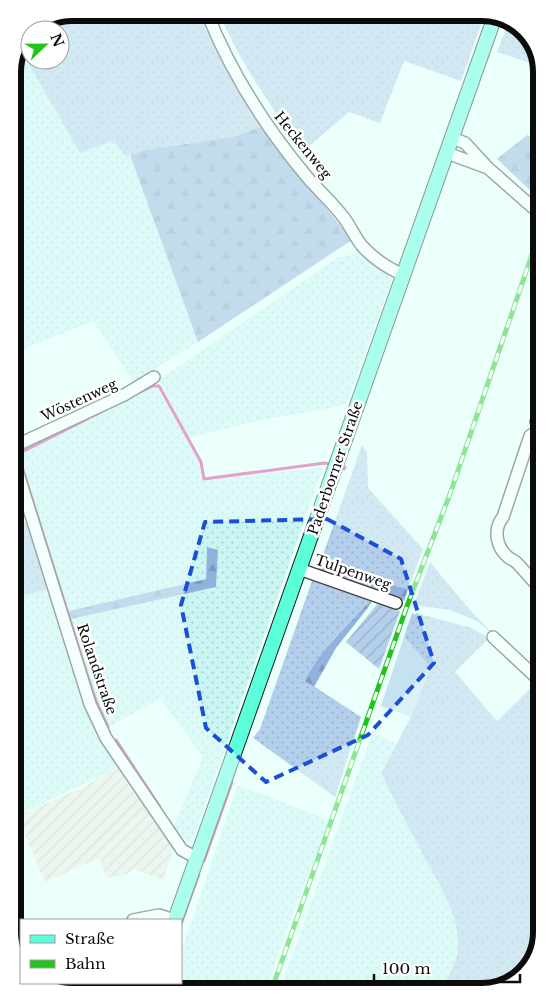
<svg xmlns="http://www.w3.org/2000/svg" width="554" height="1004" font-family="'Libre Baskerville',serif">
	<defs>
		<pattern id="industrial-furrows" width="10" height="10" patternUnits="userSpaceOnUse" patternTransform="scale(1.25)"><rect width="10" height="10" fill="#ebeadf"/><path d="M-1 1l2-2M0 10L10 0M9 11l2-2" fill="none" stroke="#c8c8be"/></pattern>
		<pattern id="farmland-dots" width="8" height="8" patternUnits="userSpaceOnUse" patternTransform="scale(1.25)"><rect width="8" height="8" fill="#c9f6f3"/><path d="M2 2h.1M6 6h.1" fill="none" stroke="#abd2cf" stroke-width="1.8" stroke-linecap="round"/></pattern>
		<pattern id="grass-dots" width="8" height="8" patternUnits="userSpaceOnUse" patternTransform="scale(1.25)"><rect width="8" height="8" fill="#b3cfeb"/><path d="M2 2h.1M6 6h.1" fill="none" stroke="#99b1c8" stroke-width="1.8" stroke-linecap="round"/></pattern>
		<pattern id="forest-firs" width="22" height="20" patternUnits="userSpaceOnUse" patternTransform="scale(1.25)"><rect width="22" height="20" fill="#91b2dd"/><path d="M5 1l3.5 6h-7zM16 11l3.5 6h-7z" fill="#7c98bc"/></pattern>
		<pattern id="garden-furrows" width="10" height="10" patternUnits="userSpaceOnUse" patternTransform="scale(1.25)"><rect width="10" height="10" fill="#b3cfeb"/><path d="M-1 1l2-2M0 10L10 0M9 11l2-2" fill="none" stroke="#99b1c8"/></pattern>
	</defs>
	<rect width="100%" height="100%" fill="#ebfffb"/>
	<path fill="url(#industrial-furrows)" d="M 119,766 L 173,849 L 163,880 L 133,869 L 132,872 L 127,874 L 107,878 L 99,858 L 45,882 L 17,816 L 86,786 Z"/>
	<path fill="url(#farmland-dots)" d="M 21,51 L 80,153 L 113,141 L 126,156 L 130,155 L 198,342 L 134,382 L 93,321 L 14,353 L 13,69 Z
		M 357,253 L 373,261 L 392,279 L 346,405 L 262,420 L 189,438 L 159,380 L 337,258 Z
		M 156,386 L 200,463 L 203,481 L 323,467 L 192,842 L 186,842 L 174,826 L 203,757 L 160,698 L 109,727 L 97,700 L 71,619 L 216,587 L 218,550 L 207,548 L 206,579 L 69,611 L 18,451 Z
		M 48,589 L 85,706 L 119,766 L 103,775 L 16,816 L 15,598 Z
		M 373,731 L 396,744 L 381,773 L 392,797 L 448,901 L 457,926 L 458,946 L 452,972 L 443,987 L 280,989 Z
		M 238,785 L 330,820 L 288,926 L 266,989 L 183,990 L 183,947 Z
		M 541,921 L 541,935 L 531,965 L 511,982 Z"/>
	<path fill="url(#grass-dots)" d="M 72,13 L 199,13 C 216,54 236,89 260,127 L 233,137 L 144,150 L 126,156 L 113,141 L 80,153 L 21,51 L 30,30 L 30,60 L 60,60 L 60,30 L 30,30 Z
		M 219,13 L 485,13 L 461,81 L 404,61 L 380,123 L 349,112 L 302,152 C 272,107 240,63 219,13 Z
		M 509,21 C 516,23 534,42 537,49 C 539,54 536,60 533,64 L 497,52 Z
		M 362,445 L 367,452 L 368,488 L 423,549 L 408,589 L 319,566 Z
		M 28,521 L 48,589 L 15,598 L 15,526 Z
		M 430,562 L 469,609 L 493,634 L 477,621 L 449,610 L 414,605 Z
		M 312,581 L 370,601 L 333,640 L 306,681 L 361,717 L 335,797 L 253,738 L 260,729 Z
		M 412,613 L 415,615 L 416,613 L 472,628 L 489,638 L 455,672 L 497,721 L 533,686 L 540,692 L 541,921 L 511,982 L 505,987 L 443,987 C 450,975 458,959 458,944 C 458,911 438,883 423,855 C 409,828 394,801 381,773 L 411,717 L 430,667 L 404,637 Z
		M 112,983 L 144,983 L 141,991 L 109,991 Z"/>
	<path fill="url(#forest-firs)" d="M 260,127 L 352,240 L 198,342 L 130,155 L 144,150 L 233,137 Z
		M 527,135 L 537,139 L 538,198 L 497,159 Z
		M 207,547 L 218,550 L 216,587 L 71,619 L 69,611 L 206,579 Z
		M 319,566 L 408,589 L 404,601 L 318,572 Z
		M 370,601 L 372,601 L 367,609 L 336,648 L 314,687 L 305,681 C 320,650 347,626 370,601 Z"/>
	<path fill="url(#garden-furrows)" d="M 378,603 L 400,611 L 379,669 L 346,642 Z"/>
	<path fill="#c5e1f2" d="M 404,637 L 430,667 L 411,717 L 381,706 Z"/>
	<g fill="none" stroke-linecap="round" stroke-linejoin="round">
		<path stroke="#d42f8f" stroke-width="3" d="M 134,395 L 153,386 L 159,386 L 201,462 L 204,479 L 325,463 L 330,464
			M 18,452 L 18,454 L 99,413
			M 18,454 L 86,671 L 96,701 L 108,727
			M 343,467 L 345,467 L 344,469
			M 116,740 L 160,807
			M 204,861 L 232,782
			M 181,924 L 199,874
			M 158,990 L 161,983"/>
		<defs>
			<path id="minor" d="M 207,13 C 231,73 266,128 308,178 C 320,192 334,204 344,218 C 351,227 355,238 363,247 C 374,259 388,268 403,275
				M 452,138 L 465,143 L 488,168 L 538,212
				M 447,153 L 485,167
				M 536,422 L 539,415
				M 539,433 L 534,433 L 530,436 L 503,517 C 493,529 496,547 508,557 C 511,560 515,560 518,564 C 525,572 532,580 540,588
				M 15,446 L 124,395 L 154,377
				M 526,449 L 539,447
				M 15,464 L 90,704 L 106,738 L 182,850 L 197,858
				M 299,569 L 396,603
				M 493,637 L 540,681
				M 133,920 L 159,915 L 174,920
				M 17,946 L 21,945"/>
			<path id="major" d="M 175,920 L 495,16
				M 150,991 L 153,983"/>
		</defs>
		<use href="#minor" stroke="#3f3f3f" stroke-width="14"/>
		<use href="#major" stroke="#1d1d1d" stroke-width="16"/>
		<use href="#minor" stroke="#fff" stroke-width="11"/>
		<use href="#major" stroke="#5bffda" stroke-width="14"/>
		<defs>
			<path id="rail" d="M 272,989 L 407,606 L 450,494 L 538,237"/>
		</defs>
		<use href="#rail" stroke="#22c31d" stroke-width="5"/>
		<use href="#rail" stroke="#fff" stroke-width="3" stroke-dasharray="9" stroke-linecap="butt"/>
	</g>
	<path d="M0 0H554V1004H0ZM 327,519 L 401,559 L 434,663 L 368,735 L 266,782 L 206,728 L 181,605 L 205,522 Z" fill="#ebfffb" fill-opacity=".55" fill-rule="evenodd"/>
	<path fill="none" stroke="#1d4ed8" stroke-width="4" stroke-dasharray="10 6" stroke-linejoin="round" d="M 327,519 L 401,559 L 434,663 L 368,735 L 266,782 L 206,728 L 181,605 L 205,522 Z"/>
	<g text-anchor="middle" stroke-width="5" stroke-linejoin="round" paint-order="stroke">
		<g font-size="14" fill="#0c0c0c" stroke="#fff">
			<text transform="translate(303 145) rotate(51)" y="5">Heckenweg</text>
			<text transform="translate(79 400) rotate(-25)" y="5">Wöstenweg</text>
			<text transform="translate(335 468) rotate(-71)" y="5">Paderborner Straße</text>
			<text transform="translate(353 572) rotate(19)" y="5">Tulpenweg</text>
			<text transform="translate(97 669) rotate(71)" y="5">Rolandstraße</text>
		</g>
	</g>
	<path d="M0 0H554V1004H0ZM72 21H482A51 51 0 0 1 533 72V932A51 51 0 0 1 482 983H72A51 51 0 0 1 21 932V72A51 51 0 0 1 72 21Z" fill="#fff" fill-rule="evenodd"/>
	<path fill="none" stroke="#0c0c0c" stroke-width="6" d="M72 21H482A51 51 0 0 1 533 72V932A51 51 0 0 1 482 983H72A51 51 0 0 1 21 932V72A51 51 0 0 1 72 21Z"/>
	<rect x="20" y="919" width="162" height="65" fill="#ffffff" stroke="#9e9e9e"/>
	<rect x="30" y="935" width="25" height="8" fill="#5bffda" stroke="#9e9e9e"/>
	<text x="65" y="944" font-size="15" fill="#0c0c0c">Straße</text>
	<rect x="30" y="960" width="25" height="8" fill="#22c31d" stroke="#9e9e9e"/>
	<text x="65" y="969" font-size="15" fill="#0c0c0c">Bahn</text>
	<g transform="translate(45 45) rotate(68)"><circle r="24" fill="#ffffff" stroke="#9e9e9e"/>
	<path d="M0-4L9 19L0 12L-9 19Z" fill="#22c31d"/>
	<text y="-8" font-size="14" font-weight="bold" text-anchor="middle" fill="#0c0c0c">N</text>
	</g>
	<path d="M374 974v8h146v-8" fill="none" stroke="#0c0c0c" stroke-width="2.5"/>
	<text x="382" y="974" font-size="15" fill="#0c0c0c" stroke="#ffffff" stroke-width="4" paint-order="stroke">100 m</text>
</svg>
